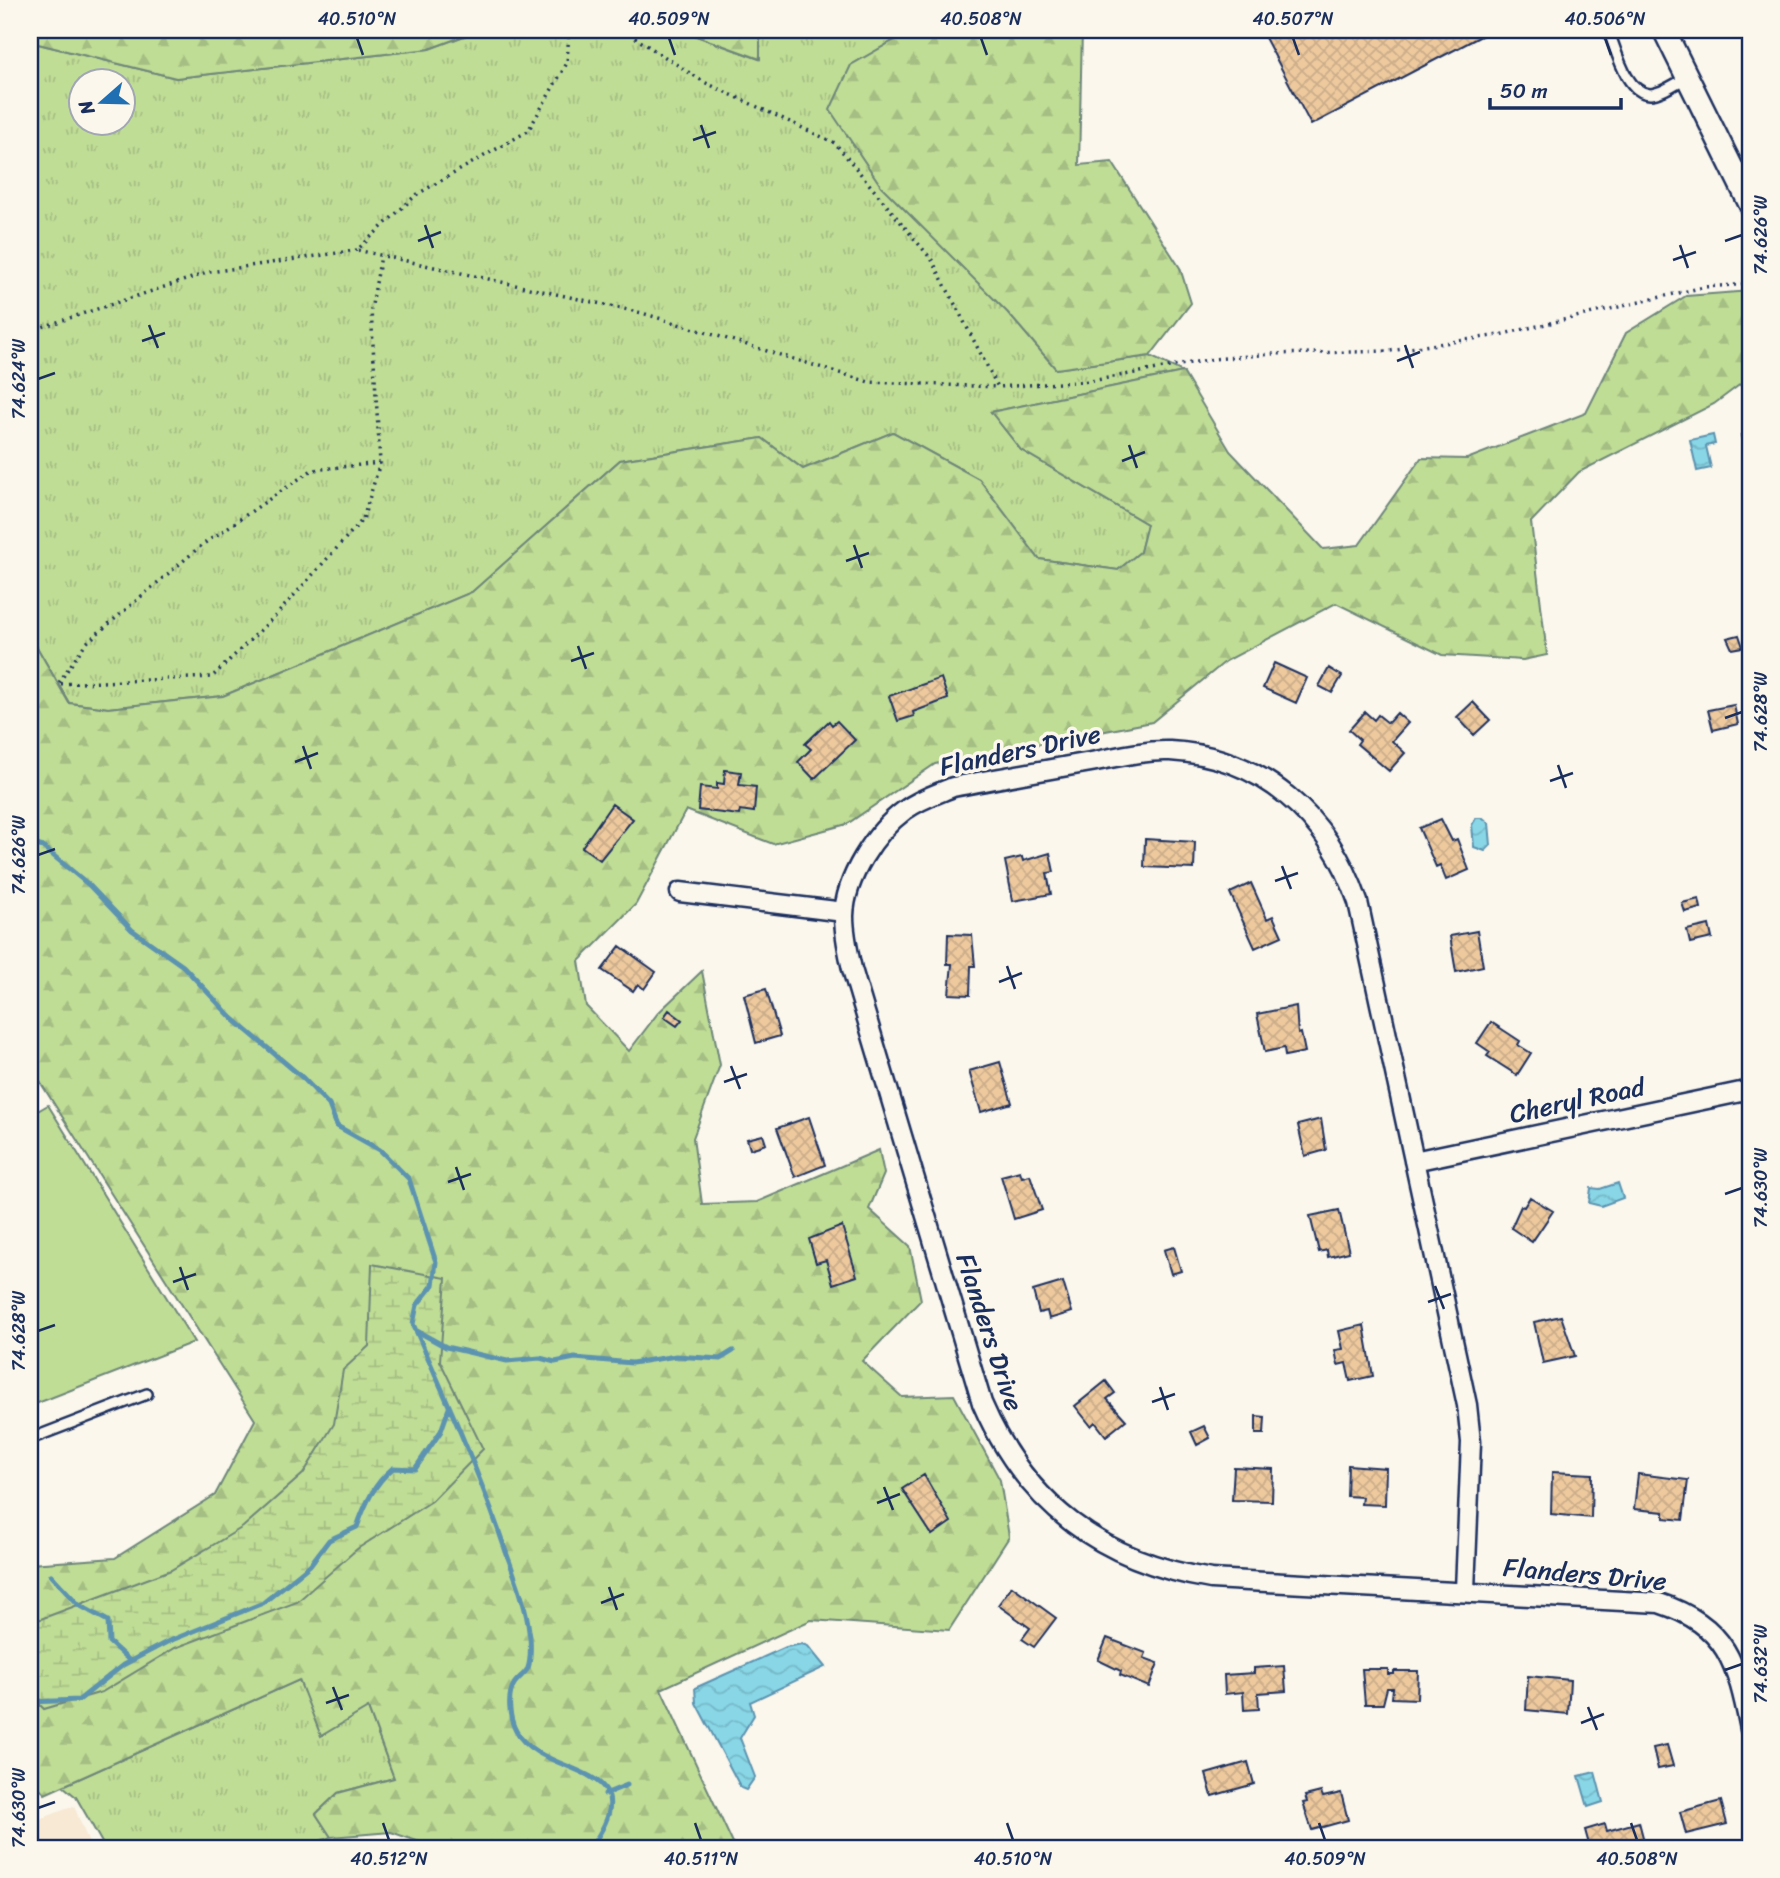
<svg xmlns="http://www.w3.org/2000/svg" width="1780" height="1878" font-family="Sriracha,sans-serif">
	<defs>
		<pattern id="grass-tufts" width="24" height="20" patternUnits="userSpaceOnUse" patternTransform="scale(1.75)"><rect width="24" height="20" fill="#c0dd95"/><path d="M3 7l-1-3M5 7V3M7 7l1-3M15 17l-1-3M17 17v-4M19 17l1-3" fill="none" stroke="#a4be83"/></pattern>
		<pattern id="forest-firs" width="22" height="20" patternUnits="userSpaceOnUse" patternTransform="scale(1.75)"><rect width="22" height="20" fill="#c0dd95"/><path d="M5 1l3.5 6h-7zM16 11l3.5 6h-7z" fill="#a4be83"/></pattern>
		<pattern id="wetland-marsh" width="20" height="14" patternUnits="userSpaceOnUse" patternTransform="scale(1.75)"><rect width="20" height="14" fill="#c0dd95"/><path d="M1 5h8M5 5V1M11 12h8M15 12V8" fill="none" stroke="#a4be83"/></pattern>
		<pattern id="water-waves" width="16" height="10" patternUnits="userSpaceOnUse" patternTransform="scale(1.75)"><rect width="16" height="10" fill="#88d6e6"/><path d="M0 5q4-4 8 0t8 0" fill="none" stroke="#75b8c8"/></pattern>
		<pattern id="building-cross-hatch" width="8" height="8" patternUnits="userSpaceOnUse" patternTransform="scale(1.75)"><rect width="8" height="8" fill="#edc99d"/><path d="M0 0l8 8M0 8l8-8" fill="none" stroke="#cbad8a"/></pattern>
	</defs>
	<rect width="100%" height="100%" fill="#fbf7ec"/>
	<filter id="ink" filterUnits="userSpaceOnUse"><feTurbulence type="fractalNoise" baseFrequency=".0143" numOctaves="2"/><feDisplacementMap in="SourceGraphic" scale="14" xChannelSelector="R" yChannelSelector="G"/><feConvolveMatrix kernelMatrix="1 2 1 2 8 2 1 2 1" color-interpolation-filters="sRGB"/></filter>
	<g filter="url(#ink)">
		<path fill="#f7e9d4" d="M 74,1806 L 91,1848 L 30,1848 L 30,1823 Z"/>
		<path fill="url(#grass-tufts)" stroke="#6e867a" stroke-width="2" fill-rule="evenodd" d="M 480,30 L 680,30 L 759,59 L 760,30 L 912,30 L 851,65 L 1008,313 L 1056,369 L 1150,356 L 1183,372 L 991,412 L 1021,450 L 1147,524 L 1140,552 L 1118,570 L 1039,559 L 979,479 L 893,432 L 803,469 L 762,438 L 620,460 L 472,592 L 223,696 L 108,708 L 69,703 L 30,635 L 30,42 L 176,78 L 429,49 ZM 80,80 L 122,80 L 122,122 L 80,122 Z
			M 299,1680 L 368,1708 L 394,1778 L 338,1793 L 316,1814 L 331,1837 L 300,1848 L 105,1848 L 76,1797 L 63,1786 Z"/>
		<path fill="url(#forest-firs)" stroke="#6e867a" stroke-width="2" d="M 30,30 L 480,30 L 429,49 L 176,78 L 30,42 Z
			M 680,30 L 760,30 L 760,59 Z
			M 912,30 L 1082,30 L 1079,165 L 1112,162 L 1180,268 L 1191,303 L 1150,356 L 1056,369 L 1008,313 L 881,186 L 830,110 L 851,65 Z
			M 1750,291 L 1750,377 L 1714,404 L 1579,472 L 1531,522 L 1547,655 L 1523,660 L 1442,655 L 1336,603 L 1226,661 L 1152,722 L 935,764 L 847,824 L 773,844 L 686,810 L 636,904 L 579,961 L 586,1006 L 629,1051 L 658,1013 L 702,971 L 720,1065 L 693,1138 L 702,1204 L 757,1202 L 879,1150 L 884,1174 L 869,1209 L 910,1246 L 921,1300 L 862,1361 L 902,1397 L 954,1395 L 1000,1480 L 1009,1537 L 949,1630 L 811,1620 L 661,1689 L 735,1848 L 437,1848 L 391,1832 L 331,1837 L 316,1814 L 338,1793 L 394,1778 L 368,1708 L 321,1736 L 299,1680 L 45,1794 L 30,1777 L 30,1564 L 115,1558 L 215,1495 L 255,1420 L 30,1066 L 30,635 L 69,703 L 108,708 L 223,696 L 472,592 L 620,460 L 762,438 L 803,469 L 893,432 L 979,479 L 1039,559 L 1118,570 L 1140,552 L 1147,524 L 1021,450 L 991,412 L 1183,372 L 1230,451 L 1323,549 L 1359,545 L 1421,458 L 1467,459 L 1586,413 L 1626,333 L 1686,296 Z"/>
		<path fill="url(#wetland-marsh)" stroke="#6e867a" stroke-width="2" d="M 372,1264 L 446,1278 L 440,1361 L 483,1449 L 432,1501 L 357,1549 L 297,1602 L 175,1648 L 102,1692 L 44,1709 L 30,1695 L 30,1623 L 171,1570 L 243,1527 L 303,1474 L 334,1424 L 343,1370 L 369,1346 Z"/>
		<path fill="#c0dd95" stroke="#6e867a" stroke-width="2" d="M 48,1105 L 194,1342 L 30,1406 L 30,1109 L 34,1113 Z"/>
		<path fill="url(#water-waves)" stroke="#5c93b0" stroke-width="2" d="M 1713,435 L 1715,444 L 1706,446 L 1711,468 L 1697,471 L 1690,440 Z
			M 1476,818 L 1483,818 L 1489,823 L 1491,845 L 1485,851 L 1474,847 L 1472,825 Z
			M 1618,1183 L 1623,1198 L 1601,1206 L 1589,1203 L 1591,1188 L 1600,1189 Z
			M 802,1644 L 808,1646 L 825,1667 L 750,1702 L 754,1715 L 740,1738 L 755,1777 L 746,1790 L 741,1788 L 696,1703 L 695,1688 L 786,1647 Z
			M 1595,1772 L 1603,1802 L 1588,1807 L 1579,1776 Z"/>
		<g fill="none" stroke-linecap="round" stroke-linejoin="round">
			<path stroke="#5c93b0" stroke-width="5" d="M 30,843 L 43,847 L 89,885 L 132,930 L 183,966 L 232,1018 L 303,1078 L 329,1105 L 337,1126 L 380,1150 L 409,1179 L 436,1262 L 433,1285 L 417,1305 L 413,1324 C 446,1398 479,1472 505,1549 C 514,1575 526,1604 529,1631 C 531,1640 531,1660 528,1668 C 525,1674 518,1678 514,1684 C 507,1696 509,1718 516,1731 C 542,1780 655,1760 590,1848
				M 417,1331 L 446,1347 L 507,1361 L 540,1358 L 555,1362 L 575,1358 L 632,1363 L 676,1356 L 720,1359 L 733,1351
				M 51,1575 L 79,1605 L 108,1621 L 109,1642 L 130,1661
				M 30,1702 L 79,1700 L 123,1665 L 167,1642 L 263,1603 L 310,1565 L 329,1540 L 357,1527 C 365,1504 374,1484 393,1468 L 415,1469 L 441,1431 L 449,1408
				M 605,1794 L 627,1785"/>
		</g>
		<path fill="url(#building-cross-hatch)" stroke="#1b2f5e" stroke-width="2" d="M 1261,30 L 1480,30 L 1483,35 L 1311,125 Z
			M 1750,416 L 1750,468 L 1748,468 L 1741,435 L 1748,434 L 1745,417 Z
			M 1739,635 L 1743,647 L 1732,649 L 1727,638 Z
			M 1274,663 L 1307,678 L 1296,703 L 1263,688 Z
			M 1329,668 L 1342,676 L 1332,693 L 1319,686 Z
			M 941,678 L 948,699 L 913,712 L 914,716 L 898,721 L 889,696 Z
			M 1473,702 L 1490,720 L 1474,735 L 1457,717 Z
			M 1734,705 L 1738,724 L 1713,730 L 1708,710 Z
			M 1365,712 L 1374,720 L 1378,715 L 1388,723 L 1397,713 L 1408,723 L 1392,741 L 1405,753 L 1389,771 L 1357,744 L 1360,740 L 1349,730 Z
			M 829,721 L 832,725 L 837,721 L 855,740 L 814,779 L 798,762 L 811,749 L 805,744 Z
			M 725,770 L 741,772 L 739,785 L 756,787 L 754,812 L 740,810 L 739,815 L 698,810 L 700,787 L 717,789 L 717,783 L 724,784 Z
			M 612,804 L 633,819 L 600,860 L 582,847 Z
			M 1441,819 L 1452,841 L 1457,839 L 1469,870 L 1446,880 L 1440,865 L 1436,867 L 1419,828 Z
			M 1145,839 L 1195,842 L 1194,869 L 1144,867 Z
			M 1050,853 L 1054,872 L 1047,873 L 1051,894 L 1013,901 L 1005,861 L 1022,857 L 1023,861 Z
			M 1251,883 L 1267,919 L 1273,916 L 1282,936 L 1255,948 L 1230,893 Z
			M 1699,899 L 1701,908 L 1685,912 L 1682,903 Z
			M 1709,925 L 1712,938 L 1690,943 L 1687,930 Z
			M 1477,931 L 1483,966 L 1456,972 L 1450,936 Z
			M 948,934 L 972,935 L 975,966 L 971,966 L 970,995 L 949,994 L 952,964 L 947,964 Z
			M 620,946 L 656,972 L 644,989 L 638,984 L 633,991 L 602,970 Z
			M 766,989 L 780,1036 L 756,1043 L 744,995 Z
			M 1296,1006 L 1298,1034 L 1301,1033 L 1305,1052 L 1285,1056 L 1284,1048 L 1265,1052 L 1257,1014 Z
			M 669,1010 L 682,1020 L 677,1026 L 664,1017 Z
			M 1491,1022 L 1520,1041 L 1518,1045 L 1531,1053 L 1517,1075 L 1487,1056 L 1490,1052 L 1477,1043 Z
			M 1000,1062 L 1012,1103 L 981,1112 L 969,1071 Z
			M 809,1117 L 825,1165 L 795,1177 L 777,1128 Z
			M 1321,1119 L 1326,1150 L 1305,1156 L 1298,1125 Z
			M 763,1135 L 766,1144 L 750,1149 L 747,1139 Z
			M 1020,1171 L 1022,1177 L 1030,1175 L 1042,1210 L 1014,1219 L 1001,1176 Z
			M 1530,1197 L 1553,1211 L 1532,1242 L 1511,1228 L 1521,1206 L 1524,1207 Z
			M 1339,1210 L 1349,1252 L 1328,1257 L 1327,1250 L 1319,1252 L 1310,1216 Z
			M 842,1226 L 857,1276 L 833,1284 L 826,1260 L 816,1263 L 809,1239 Z
			M 1174,1247 L 1181,1271 L 1171,1274 L 1164,1250 Z
			M 1063,1282 L 1072,1312 L 1049,1319 L 1047,1311 L 1039,1313 L 1033,1291 Z
			M 1561,1316 L 1575,1356 L 1543,1363 L 1534,1322 Z
			M 1364,1325 L 1373,1376 L 1350,1381 L 1346,1363 L 1338,1365 L 1335,1350 L 1343,1349 L 1339,1331 Z
			M 1106,1381 L 1115,1393 L 1107,1399 L 1126,1420 L 1106,1436 L 1095,1422 L 1091,1426 L 1075,1406 Z
			M 1256,1416 L 1265,1417 L 1264,1434 L 1256,1434 Z
			M 1204,1426 L 1210,1438 L 1197,1445 L 1191,1432 Z
			M 1348,1465 L 1386,1468 L 1385,1505 L 1361,1504 L 1362,1497 L 1347,1496 Z
			M 1234,1467 L 1273,1469 L 1272,1501 L 1232,1500 Z
			M 1552,1472 L 1592,1474 L 1591,1518 L 1551,1514 Z
			M 1638,1474 L 1688,1480 L 1683,1520 L 1664,1518 L 1664,1512 L 1634,1509 Z
			M 924,1475 L 951,1522 L 932,1535 L 902,1489 Z
			M 1012,1586 L 1056,1618 L 1034,1647 L 1022,1639 L 1030,1628 L 998,1605 Z
			M 1107,1638 L 1146,1653 L 1144,1658 L 1158,1663 L 1149,1687 L 1120,1675 L 1121,1671 L 1098,1660 Z
			M 1284,1666 L 1286,1691 L 1258,1693 L 1259,1709 L 1244,1710 L 1243,1692 L 1225,1694 L 1224,1675 L 1254,1673 L 1254,1668 Z
			M 1362,1669 L 1388,1669 L 1388,1674 L 1394,1674 L 1394,1671 L 1418,1671 L 1417,1699 L 1392,1698 L 1393,1688 L 1387,1688 L 1383,1704 L 1365,1704 Z
			M 1528,1676 L 1570,1680 L 1568,1714 L 1526,1710 Z
			M 1667,1745 L 1673,1766 L 1658,1769 L 1653,1748 Z
			M 1248,1762 L 1254,1784 L 1212,1796 L 1206,1774 Z
			M 1321,1792 L 1323,1797 L 1341,1793 L 1348,1820 L 1312,1830 L 1303,1803 L 1307,1802 L 1305,1796 Z
			M 1721,1801 L 1727,1824 L 1686,1834 L 1680,1812 Z
			M 1639,1822 L 1645,1845 L 1634,1848 L 1590,1848 L 1585,1830 L 1605,1824 L 1607,1831 Z"/>
		<g fill="none" stroke-linecap="round" stroke-linejoin="round">
			<defs>
				<path id="service" d="M 1608,30 C 1616,48 1625,93 1650,94 C 1661,94 1676,83 1686,78
					M 30,1439 L 147,1394"/>
				<path id="minor" d="M 680,892 L 844,912
					M 1414,1161 L 1750,1090
					M 1465,1590 L 1471,1442 L 1467,1405 L 1358,902 C 1329,817 1263,756 1170,751 C 1144,750 1117,757 1091,762 C 1045,770 999,778 953,787 C 936,794 920,799 905,810 C 875,832 845,878 844,916 C 844,934 848,951 852,969 L 982,1403 C 1026,1505 1102,1561 1211,1579 L 1659,1603 C 1727,1625 1737,1664 1750,1729"/>
				<path id="tertiary" d="M 1664,30 L 1750,204"/>
			</defs>
			<use href="#service" stroke="#1b2f5e" stroke-width="14"/>
			<use href="#minor" stroke="#1b2f5e" stroke-width="23"/>
			<use href="#tertiary" stroke="#1b2f5e" stroke-width="26"/>
			<path stroke="#1b2f5e" stroke-width="3.5" stroke-dasharray="2 5" stroke-linecap="butt" d="M 569,30 L 567,63 L 528,131 L 416,195 L 357,250 L 642,313 L 869,382 L 998,387
				M 623,30 L 704,82 L 835,143 L 932,260 L 998,387 L 1091,381 L 1213,359 L 1273,354 L 1390,351 L 1499,335 L 1704,287 L 1750,284
				M 30,331 L 210,272 L 357,250
				M 380,463 L 312,470 L 202,545 L 85,644 L 58,684 L 212,677 L 279,612 L 363,519 L 380,463 L 371,310 L 381,256"/>
			<use href="#service" stroke="#fbf7ec" stroke-width="9"/>
			<use href="#minor" stroke="#fbf7ec" stroke-width="18"/>
			<use href="#tertiary" stroke="#fbf7ec" stroke-width="21"/>
		</g>
	</g>
	<path fill="none" stroke="#1b2f5e" stroke-width="2.5" d="M 357,38 L 363,55M 669,38 L 675,55M 981,38 L 987,55M 1293,38 L 1299,55M 1605,38 L 1611,55M 701,125 L 709,148M 693,140 L 716,132M 425,225 L 433,248M 418,241 L 441,232M 1725,241 L 1742,235M 1680,245 L 1688,268M 1673,260 L 1696,252M 149,325 L 158,348M 142,341 L 165,333M 1405,345 L 1413,368M 1397,361 L 1420,352M 38,379 L 55,373M 1129,445 L 1137,468M 1122,461 L 1145,452M 854,545 L 862,568M 846,561 L 869,553M 578,646 L 586,669M 571,661 L 594,653M 1725,718 L 1742,712M 303,746 L 311,769M 295,762 L 318,753M 1558,765 L 1566,788M 1550,781 L 1573,773M 38,855 L 55,849M 1282,866 L 1291,889M 1275,881 L 1298,873M 1007,966 L 1015,989M 999,982 L 1022,973M 731,1066 L 740,1089M 724,1082 L 747,1074M 456,1167 L 464,1190M 448,1182 L 471,1174M 1725,1194 L 1742,1188M 180,1267 L 188,1290M 173,1282 L 196,1274M 1435,1286 L 1444,1309M 1428,1302 L 1451,1294M 38,1331 L 55,1325M 1160,1387 L 1168,1410M 1152,1402 L 1175,1394M 884,1487 L 893,1510M 877,1503 L 900,1494M 609,1587 L 617,1610M 601,1603 L 624,1594M 1725,1670 L 1742,1664M 333,1687 L 342,1710M 326,1703 L 349,1695M 1588,1707 L 1597,1730M 1581,1723 L 1604,1714M 38,1808 L 55,1802M 383,1823 L 389,1840M 695,1823 L 701,1840M 1007,1823 L 1013,1840M 1319,1823 L 1325,1840M 1631,1823 L 1637,1840"/>
	<g text-anchor="middle" stroke-width="7" stroke-linejoin="round" paint-order="stroke">
		<g font-size="26" fill="#1b2f5e" stroke="#fbf7ec">
			<text transform="translate(1020 750) rotate(-12)" y="9">Flanders Drive</text>
			<text transform="translate(1577 1100) rotate(-12)" y="9">Cheryl Road</text>
			<text transform="translate(990 1332) rotate(72)" y="9">Flanders Drive</text>
			<text transform="translate(1585 1574) rotate(5)" y="9">Flanders Drive</text>
		</g>
	</g>
	<rect width="1780" height="1878" fill="none" stroke="#fbf7ec" stroke-width="77"/>
	<g transform="translate(102 102) rotate(250)"><circle r="33" fill="#fbf7ec" stroke="#a1a7b3" stroke-width="2"/>
	<path d="M0-5L12 26L0 18L-12 26Z" fill="#1f6fb2"/>
	<text y="-10" font-size="19" font-weight="bold" text-anchor="middle" fill="#1b2f5e">N</text>
	</g>
	<path d="M1490 98v10h131v-10" fill="none" stroke="#1b2f5e" stroke-width="3.5"/>
	<text x="1500" y="98" font-size="21" fill="#1b2f5e" stroke="#fbf7ec" stroke-width="5" paint-order="stroke">50 m</text>
	<rect x="38" y="38" width="1704" height="1802" fill="none" stroke="#1b2f5e" stroke-width="2.5"/>
	<g font-size="18" text-anchor="middle" fill="#1b2f5e">
		<text x="357" y="25">40.510°N</text>
		<text x="669" y="25">40.509°N</text>
		<text x="981" y="25">40.508°N</text>
		<text x="1293" y="25">40.507°N</text>
		<text x="1605" y="25">40.506°N</text>
		<text transform="translate(1761 235) rotate(-90)" y="6">74.626°W</text>
		<text transform="translate(19 379) rotate(-90)" y="6">74.624°W</text>
		<text transform="translate(1761 712) rotate(-90)" y="6">74.628°W</text>
		<text transform="translate(19 855) rotate(-90)" y="6">74.626°W</text>
		<text transform="translate(1761 1188) rotate(-90)" y="6">74.630°W</text>
		<text transform="translate(19 1331) rotate(-90)" y="6">74.628°W</text>
		<text transform="translate(1761 1664) rotate(-90)" y="6">74.632°W</text>
		<text transform="translate(19 1808) rotate(-90)" y="6">74.630°W</text>
		<text x="389" y="1865">40.512°N</text>
		<text x="701" y="1865">40.511°N</text>
		<text x="1013" y="1865">40.510°N</text>
		<text x="1325" y="1865">40.509°N</text>
		<text x="1637" y="1865">40.508°N</text>
	</g>
</svg>
